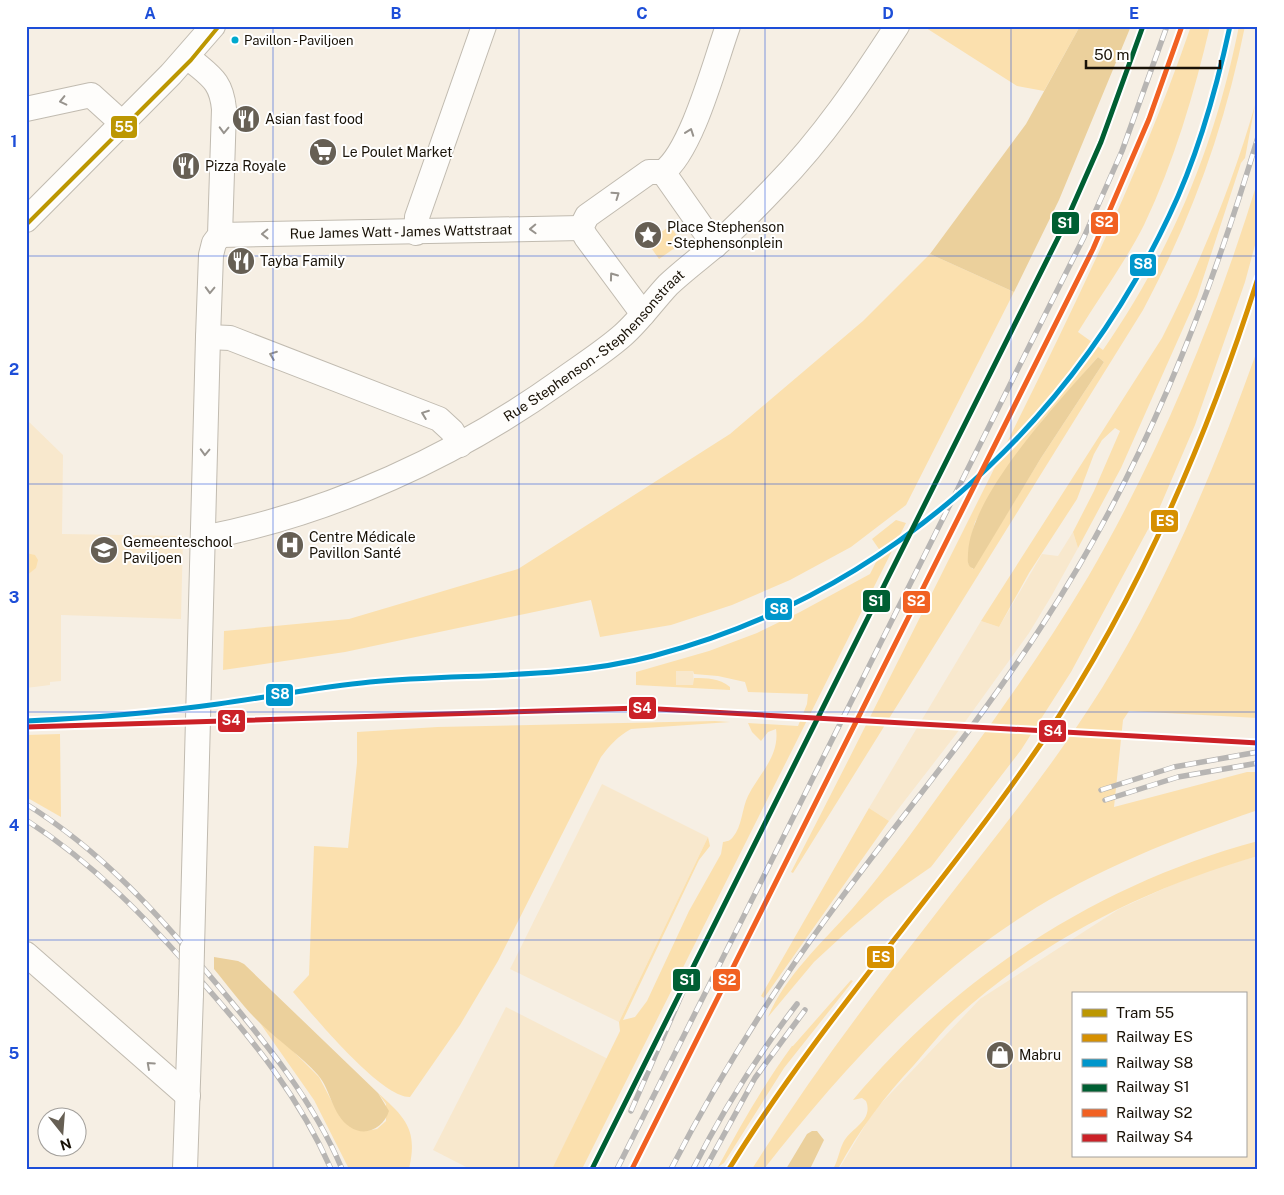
<svg xmlns="http://www.w3.org/2000/svg" width="1284" height="1195" font-family="'Public Sans',sans-serif">
	<rect width="100%" height="100%" fill="#f6efe4"/>
	<path fill="#f8e8cd" fill-rule="evenodd" d="M 26,419 L 63,455 L 62,534 L 183,536 L 181,619 L 61,615 L 61,681 L 50,682 L 50,685 L 26,688 Z
		M 1073,532 L 1078,548 L 1052,595 L 1029,633 L 957,733 L 889,821 L 869,808 L 981,621 L 999,627 L 1042,554 L 1058,556 Z
		M 675,671 L 693,671 L 694,685 L 676,686 Z
		M 602,784 L 708,837 L 619,1022 L 510,969 Z
		M 1258,856 L 1258,1169 L 839,1169 L 873,1112 L 980,999 L 1119,909 L 1174,884 L 1219,867 ZM 1073,994 L 1245,994 L 1245,1156 L 1073,1156 Z
		M 506,1007 L 608,1059 L 552,1169 L 470,1169 L 433,1150 Z"/>
	<path fill="#fbe0ae" fill-rule="evenodd" d="M 923,26 L 1080,26 L 1044,91 L 1017,86 Z
		M 1191,26 L 1210,26 C 1194,94 1174,162 1144,225 C 1127,259 1099,298 1078,332 L 1103,350 C 1172,250 1215,146 1239,26 L 1245,26 C 1225,127 1191,220 1143,310 L 793,873 L 791,872 C 859,741 924,609 990,477 C 1063,329 1137,183 1191,26 ZM 1098,357 L 1104,362 L 1041,458 L 973,569 L 968,563 L 969,546 L 975,522 L 1010,463 L 1046,416 Z
		M 1255,105 L 1245,158 L 1241,163 L 1197,297 L 1121,468 L 1078,548 L 1073,532 L 1094,491 L 1120,431 L 1115,428 L 1102,440 L 1094,454 L 1077,499 L 1029,573 L 999,627 L 981,621 L 1162,338 C 1200,263 1232,186 1255,105 Z
		M 1258,180 L 1258,234 L 1245,282 L 1195,425 L 1159,509 L 1071,672 L 1021,750 L 931,867 L 885,899 L 852,927 L 814,962 L 768,1017 C 785,976 822,943 852,909 C 893,861 929,808 967,757 C 1010,698 1051,639 1088,577 C 1160,453 1216,317 1258,180 Z
		M 670,226 L 682,243 L 659,259 L 647,242 Z
		M 930,254 L 1014,292 L 906,505 L 851,547 L 790,580 L 732,605 L 671,625 L 600,637 L 591,600 L 345,652 L 223,670 L 224,631 L 349,619 L 518,569 L 730,434 L 863,321 Z
		M 1258,348 L 1258,718 L 1129,711 L 1123,720 L 1114,807 L 1247,772 L 1258,772 L 1258,810 C 1176,838 1096,869 1023,916 C 921,981 839,1074 764,1169 L 752,1169 C 808,1080 870,998 934,916 C 992,841 1052,768 1102,688 C 1168,581 1216,466 1258,348 Z
		M 896,520 L 906,523 L 582,1169 L 552,1169 L 620,1031 L 619,1022 L 708,837 L 710,846 L 699,860 L 623,1020 L 635,1017 L 647,1001 L 689,911 L 721,854 L 723,842 C 728,841 730,841 733,837 C 742,827 742,808 748,796 C 759,774 780,756 776,729 L 768,732 L 761,741 L 752,732 L 748,723 L 798,726 L 807,704 L 808,694 L 748,692 L 745,682 L 718,676 L 694,674 L 693,671 L 676,671 L 676,685 L 693,685 L 694,678 C 707,678 719,678 730,687 L 730,690 L 636,685 L 636,672 L 709,651 L 757,633 L 800,612 L 870,574 L 881,552 L 872,539 Z
		M 26,553 L 35,555 L 38,560 L 36,568 L 26,576 Z
		M 715,721 L 730,722 L 631,729 C 618,736 610,745 601,757 L 498,961 L 460,1025 L 410,1097 C 381,1098 313,1015 293,992 L 309,975 L 314,846 L 348,848 L 357,763 L 357,732 L 437,727 Z
		M 60,734 L 61,817 L 26,797 L 26,735 Z
		M 869,808 L 889,821 L 764,998 L 761,996 Z
		M 1258,841 L 1258,856 C 1149,887 1041,940 957,1017 C 941,1032 928,1049 914,1065 C 884,1097 859,1130 838,1169 L 833,1169 C 838,1161 839,1151 843,1143 C 850,1128 874,1121 866,1101 L 862,1098 L 853,1100 C 957,975 1101,883 1258,841 Z
		M 851,980 L 853,981 L 784,1068 L 724,1163 L 718,1167 C 741,1125 764,1084 792,1046 L 793,1046 Z
		M 260,1023 L 292,1050 L 319,1077 L 340,1117 L 365,1131 L 377,1129 L 386,1121 L 386,1104 L 378,1093 C 406,1118 418,1130 409,1169 L 349,1169 L 314,1100 Z"/>
	<path fill="#ebd09c" d="M 1080,26 L 1131,26 L 1059,200 L 1014,292 L 930,254 L 1026,124 Z
		M 1098,357 L 1104,362 L 1041,458 L 974,569 C 966,566 968,560 968,553 C 971,494 1059,401 1098,357 Z
		M 214,957 L 238,961 L 244,964 L 378,1093 L 389,1111 C 384,1127 366,1138 350,1127 C 332,1115 331,1090 318,1075 C 301,1056 280,1042 261,1024 C 244,1008 229,987 214,969 Z
		M 812,1131 L 817,1131 L 824,1140 L 810,1169 L 786,1169 L 807,1134 Z"/>
	<g fill="none" stroke-linecap="round" stroke-linejoin="round">
		<defs>
			<g id="minor">
				<path d="M 188,57 C 209,76 221,79 224,109 L 220,235 L 214,243 L 211,255 L 208,337 L 192,949"/>
				<path d="M 26,109 L 91,95 L 123,124"/>
				<path d="M 663,172 C 692,151 715,62 728,26"/>
				<path d="M 663,172 L 715,246"/>
				<path d="M 26,220 L 171,74 L 213,26"/>
				<path d="M 416,233 L 417,217 L 484,26"/>
				<path id="s1" d="M 220,235 L 581,228"/>
				<path d="M 643,314 L 586,237 L 581,228 L 587,216 L 649,172 L 663,172"/>
				<path d="M 208,337 L 230,338 L 439,419 L 452,431 L 460,445"/>
				<path id="s2" d="M 203,538 C 332,513 456,456 562,380 C 583,365 605,351 623,335 C 640,320 653,301 668,285 C 686,268 707,253 726,236 C 743,220 760,203 776,186 C 823,138 860,83 897,26"/>
				<path d="M 26,954 L 188,1096"/>
				<path d="M 185,1169 L 191,994"/>
			</g>
		</defs>
		<use href="#minor" stroke="#c1bbb0" stroke-width="26"/>
		<use href="#minor" stroke="#fefdfb" stroke-width="24"/>
		<defs>
			<path id="rail" d="M 1101,790 L 1174,767 L 1258,752
				M 1105,800 L 1178,777 L 1258,763
				M 26,804 C 102,851 159,915 215,982 C 264,1041 312,1098 342,1169
				M 26,820 C 95,864 149,921 202,982 C 253,1040 300,1098 331,1169
				M 631,1111 L 702,948
				M 617,1169 L 1084,237 L 1122,151 L 1167,26
				M 671,1169 C 704,1105 741,1043 781,983 C 863,860 963,749 1043,624 C 1141,474 1207,308 1258,137
				M 693,1169 C 723,1110 757,1056 797,1004
				M 705,1169 L 755,1078 L 805,1010"/>
		</defs>
		<use href="#rail" stroke="#b7b5b3" stroke-width="5.5"/>
		<use href="#rail" stroke="#fff" stroke-width="4" stroke-dasharray="11" stroke-linecap="butt"/>
		<defs>
			<path id="minor-bridge" d="M 191,994 L 192,949"/>
		</defs>
		<use href="#minor-bridge" stroke="#c1bbb0" stroke-width="26" stroke-linecap="butt"/>
		<use href="#minor-bridge" stroke="#fefdfb" stroke-width="24"/>
		<defs>
			<path id="rail-1" d="M 729,1169 C 822,1018 943,888 1042,742 C 1138,599 1206,442 1258,278"/>
			<path id="rail-2" d="M 26,721 C 90,718 154,713 218,704 C 269,697 319,687 370,682 C 464,673 562,680 653,656 C 883,596 1068,429 1169,216 C 1198,156 1216,91 1230,26"/>
			<path id="rail-3" d="M 592,1169 L 1064,226 L 1101,142 L 1143,26"/>
			<path id="rail-4" d="M 632,1169 L 1093,249 L 1149,119 L 1182,26"/>
			<path id="rail-5" d="M 26,727 L 640,708 L 1258,743"/>
		</defs>
		<use href="#rail-1" stroke="#fff" stroke-width="9"/>
		<use href="#rail-2" stroke="#fff" stroke-width="9"/>
		<use href="#rail-3" stroke="#fff" stroke-width="9"/>
		<use href="#rail-4" stroke="#fff" stroke-width="9"/>
		<use href="#rail-5" stroke="#fff" stroke-width="9"/>
		<use href="#rail-1" stroke="#d69001" stroke-width="5"/>
		<use href="#rail-2" stroke="#0096cb" stroke-width="5"/>
		<use href="#rail-3" stroke="#005f33" stroke-width="5"/>
		<use href="#rail-4" stroke="#f16122" stroke-width="5"/>
		<use href="#rail-5" stroke="#cb2127" stroke-width="5"/>
		<defs>
			<path id="tram-1" d="M 26,225 L 191,60 L 219,26"/>
		</defs>
		<use href="#tram-1" stroke="#fff" stroke-width="8"/>
		<use href="#tram-1" stroke="#bc9702" stroke-width="4"/>
	</g>
	<defs><path id="oneway-chevron" d="M-2-3.5L2.5 0L-2 3.5" fill="none" stroke-width="1.6" stroke-linecap="round" stroke-linejoin="round" transform="scale(1.25)"/></defs>
	<g stroke="#97938d">
		<use href="#oneway-chevron" transform="translate(63 101) rotate(167)"/>
		<use href="#oneway-chevron" transform="translate(224 130) rotate(92)"/>
		<use href="#oneway-chevron" transform="translate(690 132) rotate(-70)"/>
		<use href="#oneway-chevron" transform="translate(616 195) rotate(-35)"/>
		<use href="#oneway-chevron" transform="translate(533 229) rotate(178)"/>
		<use href="#oneway-chevron" transform="translate(265 234) rotate(179)"/>
		<use href="#oneway-chevron" transform="translate(613 276) rotate(-126)"/>
		<use href="#oneway-chevron" transform="translate(210 290) rotate(92)"/>
		<use href="#oneway-chevron" transform="translate(273 355) rotate(-159)"/>
		<use href="#oneway-chevron" transform="translate(425 414) rotate(-159)"/>
		<use href="#oneway-chevron" transform="translate(205 452) rotate(92)"/>
		<use href="#oneway-chevron" transform="translate(150 1065) rotate(-138)"/>
	</g>
	<path fill="none" stroke="#1d4ed8" stroke-width="1" stroke-opacity="0.55" d="M 273,26 L 273,1169M 519,26 L 519,1169M 765,26 L 765,1169M 1011,26 L 1011,1169M 26,256 L 1258,256M 26,484 L 1258,484M 26,712 L 1258,712M 26,940 L 1258,940"/>
	<defs>
		<symbol id="restaurant-disc" viewBox="-11 -11 22 22"><circle r="9.5" fill="#665f54" stroke="#fff"/><path d="M-5-6h1v4h1v-4h1v4h1v-4h1v5L-1.5 .5V6h-2V.5L-5-1ZM5-6V6H3V1.5H1.5Q1.5-4 5-6Z" fill="#fff"/></symbol>
		<symbol id="supermarket-disc" viewBox="-11 -11 22 22"><circle r="9.5" fill="#665f54" stroke="#fff"/><path d="M-6-5.5h2.5l.6 2H6L4.5 2H-2.5L-4.4-4H-6ZM-1.5 3.2a1.3 1.3 0 1 0 .1 0ZM3 3.2a1.3 1.3 0 1 0 .1 0Z" fill="#fff"/></symbol>
		<symbol id="sight-disc" viewBox="-11 -11 22 22"><circle r="9.5" fill="#665f54" stroke="#fff"/><path d="M0-6L1.8-2.2L6-1.7L2.9 1.2L3.7 5.4L0 3.3L-3.7 5.4L-2.9 1.2L-6-1.7L-1.8-2.2Z" fill="#fff"/></symbol>
		<symbol id="hospital-disc" viewBox="-11 -11 22 22"><circle r="9.5" fill="#665f54" stroke="#fff"/><path d="M-5-5h3v3.5h4V-5h3V5h-3V1.5h-4V5h-3Z" fill="#fff"/></symbol>
		<symbol id="school-disc" viewBox="-11 -11 22 22"><circle r="9.5" fill="#665f54" stroke="#fff"/><path d="M0-5L7-2L0 1L-7-2ZM-4 1L0 2.5L4 1V4Q0 6-4 4Z" fill="#fff"/></symbol>
		<symbol id="shop-disc" viewBox="-11 -11 22 22"><circle r="9.5" fill="#665f54" stroke="#fff"/><path d="M-5-2.5h2.3a2.7 3.5 0 0 1 5.4 0H5L5.5 6h-11ZM-1.5-2.5h3a1.5 2.3 0 0 0-3 0Z" fill="#fff"/></symbol>
	</defs>
	<g fill-rule="evenodd">
		<use href="#restaurant-disc" x="230" y="103" width="32" height="32"/>
		<use href="#supermarket-disc" x="307" y="136" width="32" height="32"/>
		<use href="#restaurant-disc" x="170" y="150" width="32" height="32"/>
		<use href="#sight-disc" x="632" y="219" width="32" height="32"/>
		<use href="#restaurant-disc" x="225" y="245" width="32" height="32"/>
		<use href="#hospital-disc" x="274" y="529" width="32" height="32"/>
		<use href="#school-disc" x="88" y="534" width="32" height="32"/>
		<use href="#shop-disc" x="984" y="1039" width="32" height="32"/>
	</g>
	<circle fill="#00a9ce" stroke="#fff" stroke-width="2" cx="235" cy="40" r="4.5"/>
	<g text-anchor="middle" stroke-width="4" stroke-linejoin="round" paint-order="stroke">
		<g font-size="13" fill="#191207" stroke="#fff" text-anchor="start">
			<text x="244" y="45">Pavillon - Paviljoen</text>
		</g>
		<g font-size="14" fill="#191207" stroke="#fff" text-anchor="start">
			<text x="265" y="124">Asian fast food</text>
			<text x="342" y="157">Le Poulet Market</text>
			<text x="205" y="171">Pizza Royale</text>
			<text x="667" y="232">Place Stephenson<tspan x="667" dy="16">- Stephensonplein</tspan></text>
			<text x="260" y="266">Tayba Family</text>
			<text x="309" y="542">Centre Médicale<tspan x="309" dy="16">Pavillon Santé</tspan></text>
			<text x="123" y="547">Gemeenteschool<tspan x="123" dy="16">Paviljoen</tspan></text>
			<text x="1019" y="1060">Mabru</text>
		</g>
		<g font-size="14" fill="#191207" stroke="#fff">
			<text dy="5" stroke="none"><textPath href="#s1" startOffset="181">Rue James Watt - James Wattstraat</textPath></text>
			<text dy="5" stroke="none"><textPath href="#s2" startOffset="442">Rue Stephenson - Stephensonstraat</textPath></text>
		</g>
	</g>
	<g stroke="#fff" stroke-width="2">
		<rect x="110" y="115" width="28" height="24" rx="5" fill="#bc9702"/>
		<rect x="1090" y="211" width="29" height="24" rx="5" fill="#f16122"/>
		<rect x="1051" y="211" width="29" height="24" rx="5" fill="#005f33"/>
		<rect x="1129" y="253" width="28" height="24" rx="5" fill="#0096cb"/>
		<rect x="1150" y="509" width="29" height="24" rx="5" fill="#d69001"/>
		<rect x="862" y="589" width="29" height="24" rx="5" fill="#005f33"/>
		<rect x="902" y="590" width="29" height="24" rx="5" fill="#f16122"/>
		<rect x="764" y="597" width="29" height="24" rx="5" fill="#0096cb"/>
		<rect x="265" y="683" width="29" height="24" rx="5" fill="#0096cb"/>
		<rect x="628" y="696" width="29" height="24" rx="5" fill="#cb2127"/>
		<rect x="217" y="709" width="29" height="24" rx="5" fill="#cb2127"/>
		<rect x="1038" y="719" width="29" height="24" rx="5" fill="#cb2127"/>
		<rect x="866" y="945" width="29" height="24" rx="5" fill="#d69001"/>
		<rect x="672" y="968" width="29" height="24" rx="5" fill="#005f33"/>
		<rect x="712" y="968" width="29" height="24" rx="5" fill="#f16122"/>
	</g>
	<g font-size="14" text-anchor="middle" font-weight="bold" fill="#fff">
		<text x="124" y="132">55</text>
		<text x="1104" y="227">S2</text>
		<text x="1065" y="228">S1</text>
		<text x="1143" y="269">S8</text>
		<text x="1165" y="526">ES</text>
		<text x="876" y="606">S1</text>
		<text x="916" y="606">S2</text>
		<text x="779" y="614">S8</text>
		<text x="280" y="699">S8</text>
		<text x="642" y="713">S4</text>
		<text x="231" y="725">S4</text>
		<text x="1053" y="736">S4</text>
		<text x="881" y="962">ES</text>
		<text x="687" y="985">S1</text>
		<text x="727" y="985">S2</text>
	</g>
	<rect width="1284" height="1195" fill="none" stroke="#ffffff" stroke-width="55"/>
	<rect x="1072" y="992" width="175" height="165" fill="#ffffff" stroke="#a3a09c"/>
	<rect x="1082" y="1009" width="25" height="8" fill="#bc9702" stroke="#a3a09c"/>
	<text x="1116" y="1018" font-size="15" fill="#191207">Tram 55</text>
	<rect x="1082" y="1034" width="25" height="8" fill="#d69001" stroke="#a3a09c"/>
	<text x="1116" y="1042" font-size="15" fill="#191207">Railway ES</text>
	<rect x="1082" y="1059" width="25" height="8" fill="#0096cb" stroke="#a3a09c"/>
	<text x="1116" y="1068" font-size="15" fill="#191207">Railway S8</text>
	<rect x="1082" y="1084" width="25" height="8" fill="#005f33" stroke="#a3a09c"/>
	<text x="1116" y="1092" font-size="15" fill="#191207">Railway S1</text>
	<rect x="1082" y="1109" width="25" height="8" fill="#f16122" stroke="#a3a09c"/>
	<text x="1116" y="1118" font-size="15" fill="#191207">Railway S2</text>
	<rect x="1082" y="1134" width="25" height="8" fill="#cb2127" stroke="#a3a09c"/>
	<text x="1116" y="1142" font-size="15" fill="#191207">Railway S4</text>
	<g transform="translate(62 1132) rotate(163)"><circle r="24" fill="#ffffff" stroke="#a3a09c"/>
	<path d="M0-4L9 19L0 12L-9 19Z" fill="#665f54"/>
	<text y="-8" font-size="14" font-weight="bold" text-anchor="middle" fill="#191207">N</text>
	</g>
	<path d="M1086 60v8h134v-8" fill="none" stroke="#191207" stroke-width="2.5"/>
	<text x="1094" y="60" font-size="15" fill="#191207" stroke="#ffffff" stroke-width="4" paint-order="stroke">50 m</text>
	<rect x="28" y="28" width="1228" height="1140" fill="none" stroke="#1d4ed8" stroke-width="2"/>
	<g font-size="16" text-anchor="middle" font-weight="bold" fill="#1d4ed8">
		<text x="150" y="19">A</text>
		<text x="396" y="19">B</text>
		<text x="642" y="19">C</text>
		<text x="888" y="19">D</text>
		<text x="1134" y="19">E</text>
		<text x="14" y="147">1</text>
		<text x="14" y="375">2</text>
		<text x="14" y="603">3</text>
		<text x="14" y="831">4</text>
		<text x="14" y="1059">5</text>
	</g>
</svg>
